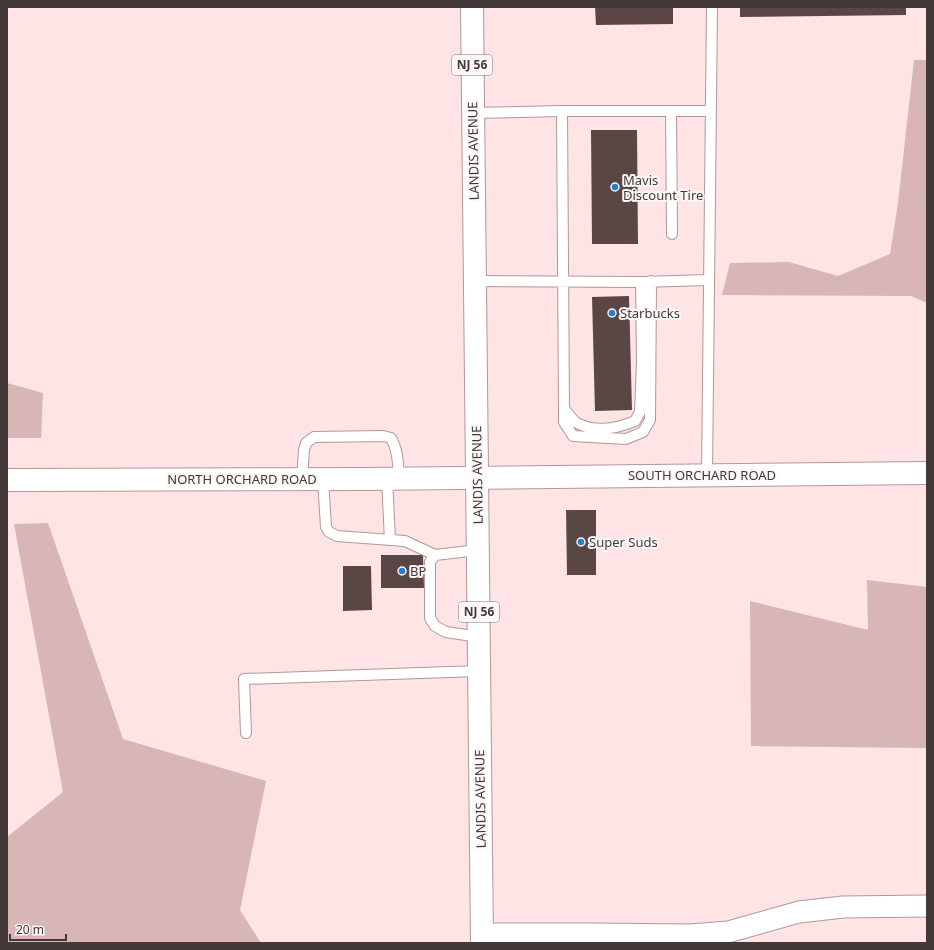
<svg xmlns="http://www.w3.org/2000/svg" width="934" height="950" font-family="'Noto Sans',sans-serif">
	<rect width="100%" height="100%" fill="#fee4e4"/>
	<path fill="#d7b6b5" d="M 914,60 L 927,60 L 927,303 L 911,296 L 722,295 L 730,263 L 789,262 L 838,276 L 890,254 L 898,203 Z
		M 7,383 L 43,393 L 41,438 L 7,438 Z
		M 48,523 L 123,739 L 266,781 L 240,910 L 261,943 L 7,943 L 7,837 L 63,792 L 14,524 Z
		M 867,580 L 927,587 L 927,748 L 751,746 L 750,601 L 868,630 Z"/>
	<path fill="#5b4646" d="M 595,7 L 673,7 L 673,24 L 596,25 Z
		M 740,7 L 906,7 L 906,15 L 740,17 Z
		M 591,130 L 637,130 L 638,244 L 592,244 Z
		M 629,296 L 632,410 L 595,411 L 592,297 Z
		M 566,510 L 596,510 L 596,575 L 567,575 Z
		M 381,555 L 423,555 L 424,588 L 381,588 Z
		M 343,566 L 371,566 L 372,610 L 343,611 Z"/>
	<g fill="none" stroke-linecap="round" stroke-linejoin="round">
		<defs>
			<path id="lane" d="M 671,111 L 672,234
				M 473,113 L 562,111
				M 475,281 L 641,282 L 709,280
				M 651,281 L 650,420 L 643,432 L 626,439 L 573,436 L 564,422 L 564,409 L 562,111 L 711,111
				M 564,409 C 568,413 572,420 577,423 C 595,433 618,428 635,421 L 640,412 L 642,362 L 641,282
				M 707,475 L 712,7
				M 387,478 L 390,540
				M 302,479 L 304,450 L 306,443 L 314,437 L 383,436 L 391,438 C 398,450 398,464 399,478
				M 323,479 L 326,527 L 329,532 L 337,536 L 405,541 L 435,555
				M 478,550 L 435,555 L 430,562 L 430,618 L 435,626 L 446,632 L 479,637
				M 246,733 L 244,679 L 479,671"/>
			<path id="street" d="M 482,934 L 596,934 L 690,935 L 728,932 L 799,912 L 843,907 L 927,906"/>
			<path id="secondary" d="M 7,480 L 364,479 L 927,473"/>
			<path id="primary" d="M 472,7 L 482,943"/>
		</defs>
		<use href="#lane" stroke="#b09897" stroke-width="12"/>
		<use href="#street" stroke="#b09897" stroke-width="23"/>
		<use href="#secondary" stroke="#b09897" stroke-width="24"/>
		<use href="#primary" stroke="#b09897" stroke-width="24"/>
		<use href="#lane" stroke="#fff" stroke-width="10"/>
		<use href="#street" stroke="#fff" stroke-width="21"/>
		<use href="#secondary" stroke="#fff" stroke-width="22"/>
		<use href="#primary" stroke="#fff" stroke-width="22"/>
	</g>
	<g fill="#267dcb" stroke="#fcf7f7" stroke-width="1.5">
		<circle cx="615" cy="187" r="4"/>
		<circle cx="612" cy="313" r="4"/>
		<circle cx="581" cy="542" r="4"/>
		<circle cx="402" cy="571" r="4"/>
	</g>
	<g text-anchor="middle" stroke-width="4" stroke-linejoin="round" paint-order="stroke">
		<g fill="#fcf7f7" stroke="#7a7272" stroke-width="1">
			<rect x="452" y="55" width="40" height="20" rx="3"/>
			<rect x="459" y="602" width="40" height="20" rx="3"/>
		</g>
		<g font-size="12" font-weight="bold" fill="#433939">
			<text x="472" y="69">NJ 56</text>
			<text x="479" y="616">NJ 56</text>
		</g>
		<g font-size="13" fill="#433939" stroke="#fcf7f7">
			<text transform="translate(473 151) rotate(-91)" y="5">LANDIS AVENUE</text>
			<text transform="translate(477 475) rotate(-91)" y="5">LANDIS AVENUE</text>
			<text x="702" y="480">SOUTH ORCHARD ROAD</text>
			<text x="242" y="484">NORTH ORCHARD ROAD</text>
			<text transform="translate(480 799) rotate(-91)" y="5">LANDIS AVENUE</text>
		</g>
		<g font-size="13" fill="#433939" stroke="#fcf7f7" text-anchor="start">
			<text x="623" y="185">Mavis<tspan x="623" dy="15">Discount Tire</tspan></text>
			<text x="620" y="318">Starbucks</text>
			<text x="589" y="547">Super Suds</text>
			<text x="410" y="576">BP</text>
		</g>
	</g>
	<rect width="934" height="950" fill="none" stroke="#433939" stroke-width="16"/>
	<path d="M10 934v6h56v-6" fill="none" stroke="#433939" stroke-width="2"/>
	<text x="16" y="934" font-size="12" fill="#433939" stroke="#fcf7f7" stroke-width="3" paint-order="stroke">20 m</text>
</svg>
